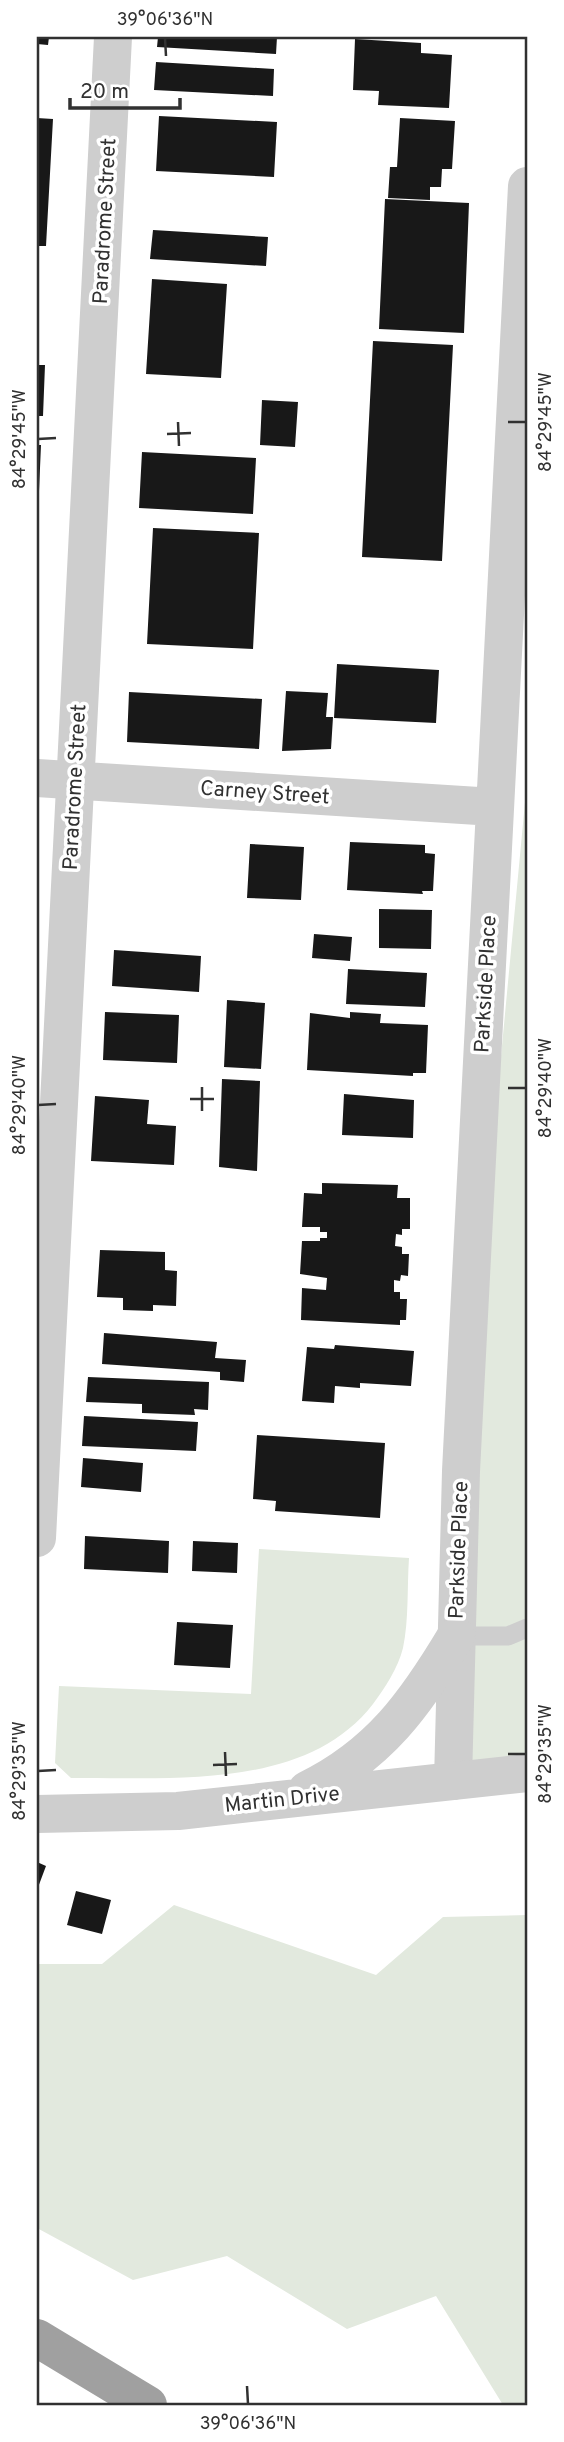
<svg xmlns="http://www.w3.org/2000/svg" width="564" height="2442" font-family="Overpass,sans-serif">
	<rect width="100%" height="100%" fill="#fff"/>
	<path fill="#e2e9de" d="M 527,781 L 527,1773 L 453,1781 L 459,1501 Z
		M 259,1549 L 409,1558 C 407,1587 409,1620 403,1648 C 398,1668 385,1688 373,1704 C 306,1791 170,1777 71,1778 L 55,1763 L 59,1686 L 251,1694 Z
		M 174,1905 L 376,1975 L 443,1917 L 527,1915 L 527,2405 L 503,2405 L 436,2296 L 347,2329 L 227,2256 L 133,2280 L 37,2228 L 37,1964 L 102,1964 Z"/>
	<path fill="#181818" d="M 37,37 L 49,37 L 48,45 L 37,44 Z
		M 158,37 L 277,37 L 276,54 L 157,47 Z
		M 355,39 L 421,43 L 421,53 L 452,55 L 449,108 L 378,105 L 379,91 L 353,90 Z
		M 156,62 L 274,69 L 273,96 L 154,90 Z
		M 159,116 L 277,122 L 274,177 L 156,171 Z
		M 37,118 L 53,119 L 46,246 L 37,246 Z
		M 400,118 L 455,121 L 452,169 L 442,169 L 441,187 L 430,187 L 430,200 L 388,198 L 390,167 L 397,167 Z
		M 385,199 L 469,203 L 464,333 L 379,329 Z
		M 153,230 L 268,237 L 266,266 L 150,259 Z
		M 152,279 L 227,284 L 221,378 L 146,374 Z
		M 373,341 L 453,345 L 442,561 L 362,557 Z
		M 37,365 L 45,365 L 43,416 L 37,416 Z
		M 262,400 L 298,402 L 295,447 L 260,445 Z
		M 37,445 L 41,445 L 39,491 L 37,491 Z
		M 142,452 L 256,458 L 253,514 L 139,508 Z
		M 153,528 L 259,533 L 253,649 L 147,644 Z
		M 337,664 L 439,670 L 436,723 L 334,718 Z
		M 286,691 L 328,693 L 326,717 L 333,717 L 331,749 L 282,751 Z
		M 129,692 L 262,699 L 259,749 L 127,742 Z
		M 350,842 L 425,845 L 425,853 L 435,854 L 433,891 L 422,891 L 423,894 L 347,890 Z
		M 250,844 L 304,847 L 301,900 L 247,898 Z
		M 379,909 L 432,910 L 431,949 L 379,948 Z
		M 314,934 L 352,937 L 350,961 L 312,958 Z
		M 114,950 L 201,956 L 199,992 L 112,986 Z
		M 348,969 L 427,973 L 425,1007 L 346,1004 Z
		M 227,1000 L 265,1003 L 261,1069 L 224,1067 Z
		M 105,1012 L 179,1015 L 177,1063 L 103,1060 Z
		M 350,1012 L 381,1014 L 380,1023 L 428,1025 L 426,1073 L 413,1073 L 413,1076 L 307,1070 L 310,1013 L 350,1018 Z
		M 222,1079 L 260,1081 L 257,1171 L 219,1167 Z
		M 344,1094 L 414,1100 L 413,1138 L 342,1135 Z
		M 95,1096 L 149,1100 L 147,1124 L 176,1126 L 174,1165 L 91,1161 Z
		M 322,1183 L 398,1185 L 397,1198 L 410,1198 L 410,1229 L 402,1229 L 402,1235 L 396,1234 L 395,1246 L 402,1247 L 402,1254 L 409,1254 L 408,1276 L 401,1275 L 400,1281 L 394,1280 L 394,1292 L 400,1292 L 400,1299 L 407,1299 L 406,1320 L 400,1320 L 400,1325 L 301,1320 L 302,1288 L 326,1290 L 327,1278 L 300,1274 L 302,1241 L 320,1241 L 320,1238 L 327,1238 L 327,1232 L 320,1232 L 320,1227 L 302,1227 L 304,1193 L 322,1194 Z
		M 100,1250 L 165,1252 L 165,1270 L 177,1271 L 176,1306 L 153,1305 L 153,1311 L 123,1310 L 123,1298 L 97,1297 Z
		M 104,1333 L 217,1342 L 215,1358 L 246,1360 L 244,1382 L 220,1380 L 220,1372 L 102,1364 Z
		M 335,1345 L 414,1351 L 411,1386 L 360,1383 L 360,1388 L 335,1386 L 334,1403 L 302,1401 L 307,1347 L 334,1349 Z
		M 88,1377 L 209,1382 L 208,1410 L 194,1409 L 195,1415 L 142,1413 L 142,1404 L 86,1402 Z
		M 84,1416 L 198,1422 L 196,1451 L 82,1446 Z
		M 257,1435 L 385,1443 L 380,1518 L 275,1511 L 276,1501 L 253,1499 Z
		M 83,1458 L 143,1463 L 141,1492 L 81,1487 Z
		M 85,1536 L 169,1541 L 168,1573 L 84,1569 Z
		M 193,1541 L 238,1543 L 237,1573 L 192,1571 Z
		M 177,1622 L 233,1625 L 230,1668 L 174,1665 Z
		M 37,1862 L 46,1866 L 37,1890 Z
		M 76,1891 L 111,1900 L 102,1934 L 67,1925 Z"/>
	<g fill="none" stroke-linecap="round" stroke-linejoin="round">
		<path stroke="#cecece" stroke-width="19" d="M 456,1636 L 508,1636 L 527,1628"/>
		<path stroke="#cecece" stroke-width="38" d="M 37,778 L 494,807
			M 37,1538 L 113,37
			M 453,1781 L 461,1471 L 527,186"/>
		<path stroke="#cecece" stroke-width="38" d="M 307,1790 C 379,1755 416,1703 456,1636
			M 37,1814 L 178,1811 L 527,1773"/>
		<path stroke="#a0a0a0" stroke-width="38" d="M 37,2338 L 148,2405"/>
	</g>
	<path fill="none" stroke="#313131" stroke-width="2.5" d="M 165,38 L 166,56M 178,422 L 179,446M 508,422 L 526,422M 167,434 L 191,433M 38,439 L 56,438M 202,1087 L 202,1111M 508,1088 L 526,1088M 190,1099 L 214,1099M 38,1105 L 56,1104M 225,1752 L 226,1776M 508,1754 L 526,1754M 213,1765 L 237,1764M 38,1771 L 56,1770M 247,2386 L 248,2404"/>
	<g text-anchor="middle" stroke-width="7" stroke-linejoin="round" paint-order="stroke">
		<g font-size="21" fill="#313131" stroke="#fff">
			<text transform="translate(104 221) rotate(-87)" y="7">Paradrome Street</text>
			<text transform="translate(74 787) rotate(-87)" y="7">Paradrome Street</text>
			<text transform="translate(265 792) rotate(4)" y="7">Carney Street</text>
			<text transform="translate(485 984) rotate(-87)" y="7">Parkside Place</text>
			<text transform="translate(458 1550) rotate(-88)" y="7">Parkside Place</text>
			<text transform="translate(282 1799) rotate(-6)" y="7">Martin Drive</text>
		</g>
	</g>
	<rect width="564" height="2442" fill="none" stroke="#ffffff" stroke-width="77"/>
	<path d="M70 98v10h110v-10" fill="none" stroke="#313131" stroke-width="3.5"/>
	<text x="80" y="98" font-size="21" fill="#313131" stroke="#ffffff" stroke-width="5" paint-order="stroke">20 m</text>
	<rect x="38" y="38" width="488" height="2366" fill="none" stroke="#313131" stroke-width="2.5"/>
	<g font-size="18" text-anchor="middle" fill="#313131">
		<text x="165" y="25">39°06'36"N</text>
		<text transform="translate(545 422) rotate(-90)" y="6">84°29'45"W</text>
		<text transform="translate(19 439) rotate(-90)" y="6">84°29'45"W</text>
		<text transform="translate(545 1088) rotate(-90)" y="6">84°29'40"W</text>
		<text transform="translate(19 1105) rotate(-90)" y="6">84°29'40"W</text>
		<text transform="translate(545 1754) rotate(-90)" y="6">84°29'35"W</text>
		<text transform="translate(19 1771) rotate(-90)" y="6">84°29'35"W</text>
		<text x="248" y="2429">39°06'36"N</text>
	</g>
</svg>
